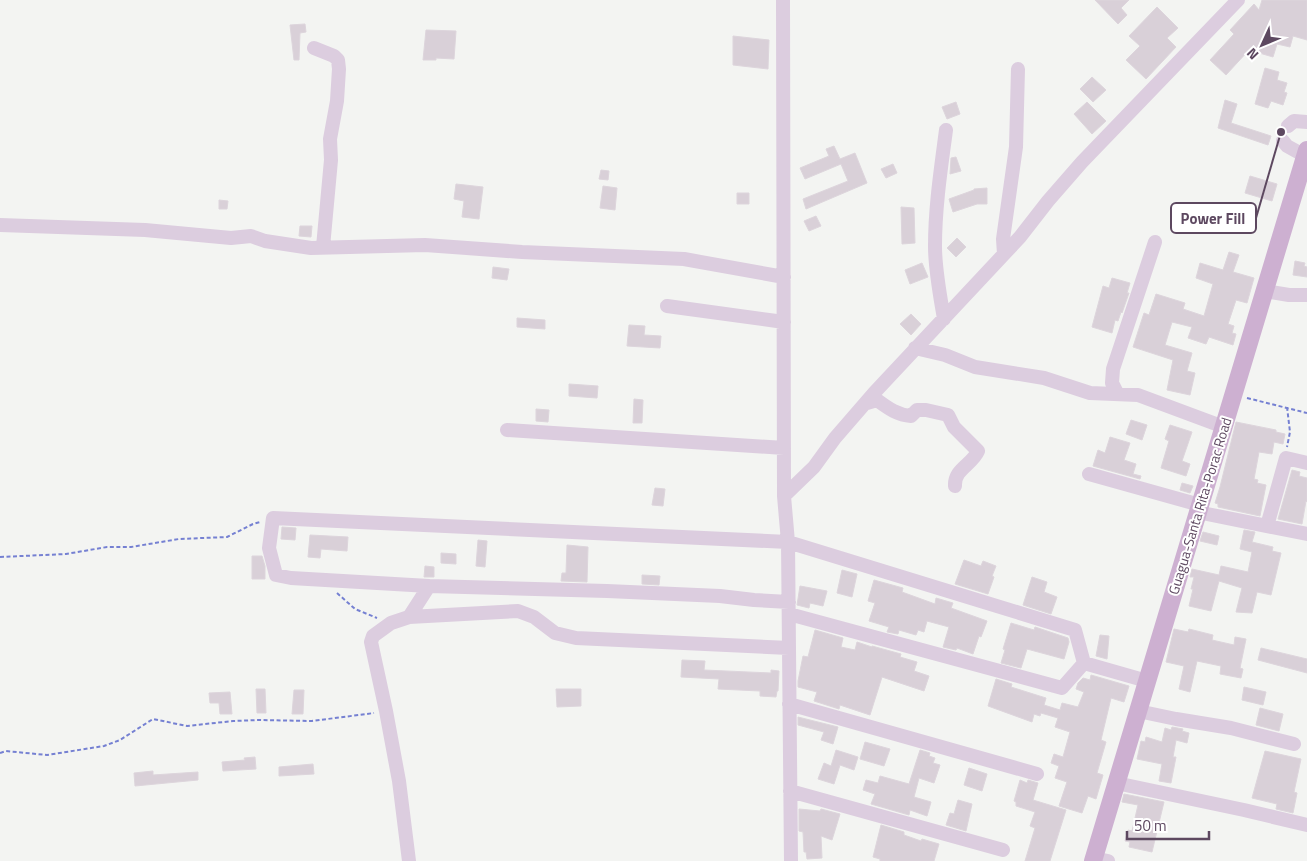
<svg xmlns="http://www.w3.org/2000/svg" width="1307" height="861" font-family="'Titillium Web',sans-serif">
	<rect width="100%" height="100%" fill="#f3f4f2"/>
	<path fill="#d9d0d8" stroke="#ddd5dc" d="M 1095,0 L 1129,0 L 1121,8 L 1127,15 L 1118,24 Z
		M 1262,0 L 1307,0 L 1307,40 L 1293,36 L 1290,47 L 1277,44 L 1273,57 L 1249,50 L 1226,75 L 1210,60 L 1234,34 L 1230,30 L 1254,4 L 1259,10 Z
		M 1157,7 L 1178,28 L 1167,38 L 1176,47 L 1146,79 L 1126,60 L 1140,46 L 1129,36 Z
		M 305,24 L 306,32 L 300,33 L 299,60 L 294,60 L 290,25 Z
		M 426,30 L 456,31 L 454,59 L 436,58 L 436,60 L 423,60 Z
		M 733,36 L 769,40 L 768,69 L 733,65 Z
		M 1265,68 L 1279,72 L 1277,80 L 1287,83 L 1284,92 L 1287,93 L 1283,105 L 1271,101 L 1268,108 L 1255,104 Z
		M 1092,77 L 1106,90 L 1093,102 L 1080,89 Z
		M 1225,100 L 1237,104 L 1231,123 L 1271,136 L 1268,145 L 1218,128 Z
		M 956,102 L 960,114 L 947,119 L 942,107 Z
		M 1087,102 L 1106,121 L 1092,134 L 1074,114 Z
		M 834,146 L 840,159 L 855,153 L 867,183 L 806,209 L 803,199 L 848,181 L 841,164 L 805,179 L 800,168 L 829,156 L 826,149 Z
		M 956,157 L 961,171 L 950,174 L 951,158 Z
		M 893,164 L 897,173 L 886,178 L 881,169 Z
		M 601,170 L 609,171 L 608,180 L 599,179 Z
		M 1250,176 L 1277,184 L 1272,201 L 1245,193 Z
		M 456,184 L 483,187 L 479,219 L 462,217 L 464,201 L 454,199 Z
		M 603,186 L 617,188 L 615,210 L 600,208 Z
		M 987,188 L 987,204 L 977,204 L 953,212 L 949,199 L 974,190 L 974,189 Z
		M 737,193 L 749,193 L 749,204 L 737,204 Z
		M 219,200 L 228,201 L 227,209 L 219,209 Z
		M 901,207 L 914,208 L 915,243 L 902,244 Z
		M 816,216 L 821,226 L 809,231 L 804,221 Z
		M 300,226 L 312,226 L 311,237 L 299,236 Z
		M 957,238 L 966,247 L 956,257 L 947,248 Z
		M 1229,252 L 1239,255 L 1233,272 L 1254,278 L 1247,303 L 1236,300 L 1228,324 L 1234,326 L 1232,333 L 1236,334 L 1233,345 L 1209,337 L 1206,344 L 1188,338 L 1192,327 L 1172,322 L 1165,345 L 1192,353 L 1187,371 L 1195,373 L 1190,395 L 1167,390 L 1173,360 L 1133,347 L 1144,313 L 1149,315 L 1156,294 L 1185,303 L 1183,309 L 1204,316 L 1213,284 L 1196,278 L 1200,263 L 1223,270 Z
		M 1295,261 L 1305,263 L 1304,266 L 1307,267 L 1307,277 L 1293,275 Z
		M 922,263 L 928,277 L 910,284 L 905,270 Z
		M 493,267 L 509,269 L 507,280 L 492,278 Z
		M 1112,278 L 1130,283 L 1127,293 L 1129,293 L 1122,313 L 1121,312 L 1118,321 L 1115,320 L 1112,333 L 1092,327 L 1103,286 L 1109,288 Z
		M 911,314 L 921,324 L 911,335 L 900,324 Z
		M 517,318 L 545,320 L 545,329 L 517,327 Z
		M 629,325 L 645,326 L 644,335 L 661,336 L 660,348 L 627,346 Z
		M 569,384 L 598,386 L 597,398 L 569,396 Z
		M 634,399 L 643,400 L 642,423 L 633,423 Z
		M 536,409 L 549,410 L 548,422 L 536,421 Z
		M 1131,420 L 1147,425 L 1142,440 L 1126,434 Z
		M 1236,422 L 1276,430 L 1276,432 L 1285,434 L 1283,444 L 1274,442 L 1272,454 L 1259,452 L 1254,479 L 1258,480 L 1257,483 L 1266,485 L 1260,516 L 1218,507 L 1218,504 L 1215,503 L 1220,487 Z
		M 1170,425 L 1192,432 L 1182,461 L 1190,464 L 1186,476 L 1161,468 L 1169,441 L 1165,439 Z
		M 1110,437 L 1130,443 L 1124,460 L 1136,464 L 1133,474 L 1141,476 L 1140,479 L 1093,466 L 1098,450 L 1105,453 Z
		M 1292,470 L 1300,472 L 1299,476 L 1307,478 L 1307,502 L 1306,501 L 1302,524 L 1278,519 Z
		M 1182,483 L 1193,486 L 1190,493 L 1180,490 Z
		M 655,488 L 665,489 L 663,506 L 652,505 Z
		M 282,527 L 296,528 L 295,540 L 281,539 Z
		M 1244,530 L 1255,532 L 1252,542 L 1273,547 L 1272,551 L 1281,553 L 1271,595 L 1257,592 L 1252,613 L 1236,612 L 1242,588 L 1219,581 L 1211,611 L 1189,606 L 1193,589 L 1191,589 L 1194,577 L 1190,577 L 1192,569 L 1219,575 L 1221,566 L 1248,572 L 1252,552 L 1240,549 Z
		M 1203,532 L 1219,536 L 1217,545 L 1200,541 Z
		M 310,535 L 348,537 L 347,551 L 321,549 L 320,558 L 308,557 Z
		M 478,540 L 487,541 L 485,567 L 476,566 Z
		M 567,545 L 588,547 L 587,582 L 561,581 L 562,573 L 566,573 Z
		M 441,553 L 456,554 L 456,564 L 441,563 Z
		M 252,556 L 262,556 L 265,566 L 265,579 L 252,579 Z
		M 964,560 L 981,566 L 983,561 L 996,566 L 992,576 L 994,577 L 988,594 L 955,584 Z
		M 425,566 L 434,567 L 434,577 L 424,577 Z
		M 842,570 L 857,574 L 852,597 L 837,593 Z
		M 642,575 L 660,576 L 659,585 L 642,584 Z
		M 1032,577 L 1047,582 L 1044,592 L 1057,597 L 1051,614 L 1023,605 Z
		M 874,580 L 903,588 L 902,592 L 935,604 L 936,598 L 953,603 L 951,608 L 987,621 L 981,637 L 979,636 L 973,654 L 957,648 L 956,650 L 943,647 L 949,627 L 927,621 L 924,632 L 918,630 L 916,635 L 899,630 L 898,634 L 887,632 L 889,627 L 869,621 L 875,603 L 868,601 Z
		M 800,586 L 827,591 L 823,606 L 810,603 L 809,608 L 797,605 Z
		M 1011,623 L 1034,630 L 1035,627 L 1068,638 L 1069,642 L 1064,659 L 1027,649 L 1021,668 L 1001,663 L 1005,650 L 1003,649 Z
		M 1174,629 L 1188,632 L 1189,629 L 1213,635 L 1212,640 L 1234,645 L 1235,637 L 1246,639 L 1240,668 L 1243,669 L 1241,678 L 1220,674 L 1221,666 L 1197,661 L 1190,692 L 1179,689 L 1184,666 L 1166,662 Z
		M 815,630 L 843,638 L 841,647 L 855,650 L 857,642 L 872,647 L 872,646 L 901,654 L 900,657 L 917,662 L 914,671 L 929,676 L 924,691 L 882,677 L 870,715 L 840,705 L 839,709 L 814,701 L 817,692 L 798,687 L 798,681 L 803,656 L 808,657 Z
		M 1100,635 L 1109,636 L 1107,659 L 1096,656 Z
		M 1261,648 L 1307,659 L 1307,673 L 1258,660 Z
		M 682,660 L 705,661 L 704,670 L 771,673 L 771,670 L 779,671 L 778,691 L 777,691 L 776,697 L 760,696 L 760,691 L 718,689 L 719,679 L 681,677 Z
		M 1091,675 L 1129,686 L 1124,702 L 1111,698 L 1101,740 L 1106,742 L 1097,773 L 1103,775 L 1096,799 L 1088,796 L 1082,813 L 1059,806 L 1067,782 L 1055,778 L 1059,766 L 1051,763 L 1054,754 L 1063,757 L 1070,732 L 1055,727 L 1058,718 L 1041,713 L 1040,716 L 1034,714 L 1032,722 L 988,706 L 996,679 L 1012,684 L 1011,687 L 1046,698 L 1044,705 L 1060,710 L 1062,703 L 1078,707 L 1084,692 L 1076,689 L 1078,683 L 1083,678 L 1090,680 Z
		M 1244,687 L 1266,692 L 1263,705 L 1242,700 Z
		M 256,689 L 265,689 L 266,713 L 257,713 Z
		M 556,689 L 581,689 L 581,706 L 557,707 Z
		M 294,690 L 304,690 L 303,714 L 292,714 Z
		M 230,692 L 232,714 L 220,714 L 219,703 L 210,703 L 209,693 Z
		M 1260,708 L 1283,714 L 1279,731 L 1256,725 Z
		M 798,717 L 838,727 L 833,744 L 821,740 L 824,732 L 798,725 Z
		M 1172,727 L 1183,729 L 1182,731 L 1189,733 L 1187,743 L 1176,740 L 1173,757 L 1176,757 L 1171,783 L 1159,781 L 1162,764 L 1137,759 L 1141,741 L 1145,742 L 1146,737 L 1162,742 L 1165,728 L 1171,730 Z
		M 865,742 L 890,749 L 884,766 L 860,759 Z
		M 836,750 L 858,757 L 854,770 L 840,765 L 834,784 L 818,779 L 824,763 L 831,766 Z
		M 920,750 L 930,753 L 929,756 L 935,758 L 933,763 L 940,765 L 934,783 L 919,778 L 914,797 L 931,802 L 927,816 L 910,810 L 909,815 L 871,804 L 875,794 L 863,790 L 866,780 L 878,783 L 880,776 L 909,784 Z
		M 1265,751 L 1301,759 L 1294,792 L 1297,793 L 1293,813 L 1276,809 L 1277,804 L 1252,798 Z
		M 255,757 L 256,769 L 223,771 L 222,762 L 245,760 L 244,758 Z
		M 313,764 L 314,774 L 279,776 L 279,767 Z
		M 969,768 L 987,774 L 982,791 L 964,785 Z
		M 153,771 L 153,775 L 198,772 L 198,780 L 135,786 L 134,773 Z
		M 1020,780 L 1027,783 L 1028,780 L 1038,783 L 1033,800 L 1066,810 L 1050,861 L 1025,861 L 1035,828 L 1030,826 L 1035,812 L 1016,806 L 1016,802 L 1014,801 Z
		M 1124,794 L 1164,802 L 1152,852 L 1129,847 L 1130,842 L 1125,841 L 1128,830 L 1132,831 L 1138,805 L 1122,802 Z
		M 958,800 L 972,804 L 966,831 L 946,825 L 950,813 L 954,814 Z
		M 799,809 L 820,811 L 821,809 L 840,814 L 832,840 L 821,836 L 822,858 L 807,859 L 806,852 L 804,852 L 803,832 L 799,831 Z
		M 881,825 L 904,832 L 904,835 L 921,841 L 922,839 L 939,844 L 934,861 L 880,861 L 880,859 L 873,857 Z"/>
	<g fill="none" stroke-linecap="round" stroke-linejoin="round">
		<path stroke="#7580d2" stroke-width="2" stroke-dasharray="4 2.5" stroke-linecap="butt" d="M 1247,398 L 1307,413
			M 1287,407 L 1290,432 L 1287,447
			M 0,557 L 66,554 L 107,547 L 131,547 L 179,539 L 227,537 L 253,524 L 260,522
			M 337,593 L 355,609 L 377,618
			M 0,753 L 6,751 L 47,755 L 104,746 L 120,740 L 153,719 L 187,726 L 233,721 L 258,720 L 312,721 L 374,713"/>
		<path stroke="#dccddf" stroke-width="14" d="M 783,0 L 784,496 L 788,542 L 791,861
			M 314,48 L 334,56 L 338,60 L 339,69 L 337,101 L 330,139 L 331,160 L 323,247
			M 1288,126 L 1294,121 L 1307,122
			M 1283,141 L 1287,146 L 1305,156
			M 0,225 L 145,230 L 231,238 L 251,236 L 265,241 L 311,248 L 425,245 L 522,252 L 684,259 L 784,277
			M 1004,254 L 1003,239 L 1016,147 L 1018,69
			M 1265,291 L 1289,295 L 1307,295
			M 667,306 L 784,322
			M 944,319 C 940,295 935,270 935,246 C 935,207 941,168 946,130
			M 915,348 L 945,355 L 975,367 L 1044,378 L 1090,393 L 1138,395 L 1224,427
			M 1117,393 L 1112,383 L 1113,369 L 1155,242
			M 867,403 L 877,400 C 888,408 897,415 911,416 L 917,410 L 926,410 L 948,415 L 954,427 L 978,451 C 972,465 954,469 955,486
			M 507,430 L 784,448
			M 1089,474 L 1200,505
			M 784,496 L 814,467 L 835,438 L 874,393 L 1020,237 L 1048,201 L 1082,162 L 1238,0
			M 1197,512 L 1307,534
			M 1267,526 L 1286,458 L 1307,463
			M 429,586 L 291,578 L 276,575 L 269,548 L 273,518 L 788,542 L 1075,630 L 1084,663 L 1062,688 L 789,614
			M 409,617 L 518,611 L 534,617 L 555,633 L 576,638 L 789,648
			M 1084,663 L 1147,681
			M 789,704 L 1037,774
			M 1138,711 L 1176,719 L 1231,728 L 1294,744
			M 1116,783 L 1244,810 L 1307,825
			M 790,791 L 1003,850
			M 1093,858 L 1108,861
			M 409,861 L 399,781 L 386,711 L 371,642 L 373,636 L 391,623 L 409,617 L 429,586 L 607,591 L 720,596 L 754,600 L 789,602"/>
		<path stroke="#cdb0d1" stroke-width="18" d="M 1093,861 L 1307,150"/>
	</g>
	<g text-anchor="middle" stroke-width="4" stroke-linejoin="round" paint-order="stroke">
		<g font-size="14" fill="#5d4860" stroke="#fff">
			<text transform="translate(1200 506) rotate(-73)" y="5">Guagua-Santa Rita-Porac Road</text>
		</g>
	</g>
	<path fill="none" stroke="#5d4860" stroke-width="2" d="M1281 132L1256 218"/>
	<circle fill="#5d4860" stroke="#fff" stroke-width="2" cx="1281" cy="132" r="5"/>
	<rect fill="#fff" stroke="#5d4860" stroke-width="2" x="1171" y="203" width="85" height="30" rx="5"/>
	<g font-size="15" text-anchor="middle" font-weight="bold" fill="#5d4860">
		<text x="1213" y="224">Power Fill</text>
	</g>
	<g transform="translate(1262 45) rotate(226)" stroke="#ffffff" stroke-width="4" paint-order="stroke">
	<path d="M0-4L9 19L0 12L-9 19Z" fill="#5d4860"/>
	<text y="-8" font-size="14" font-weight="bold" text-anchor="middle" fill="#5d4860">N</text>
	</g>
	<path d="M1127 831v8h82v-8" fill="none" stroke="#5d4860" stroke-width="2.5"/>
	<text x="1134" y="831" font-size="15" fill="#5d4860" stroke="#ffffff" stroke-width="4" paint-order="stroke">50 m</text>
</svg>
